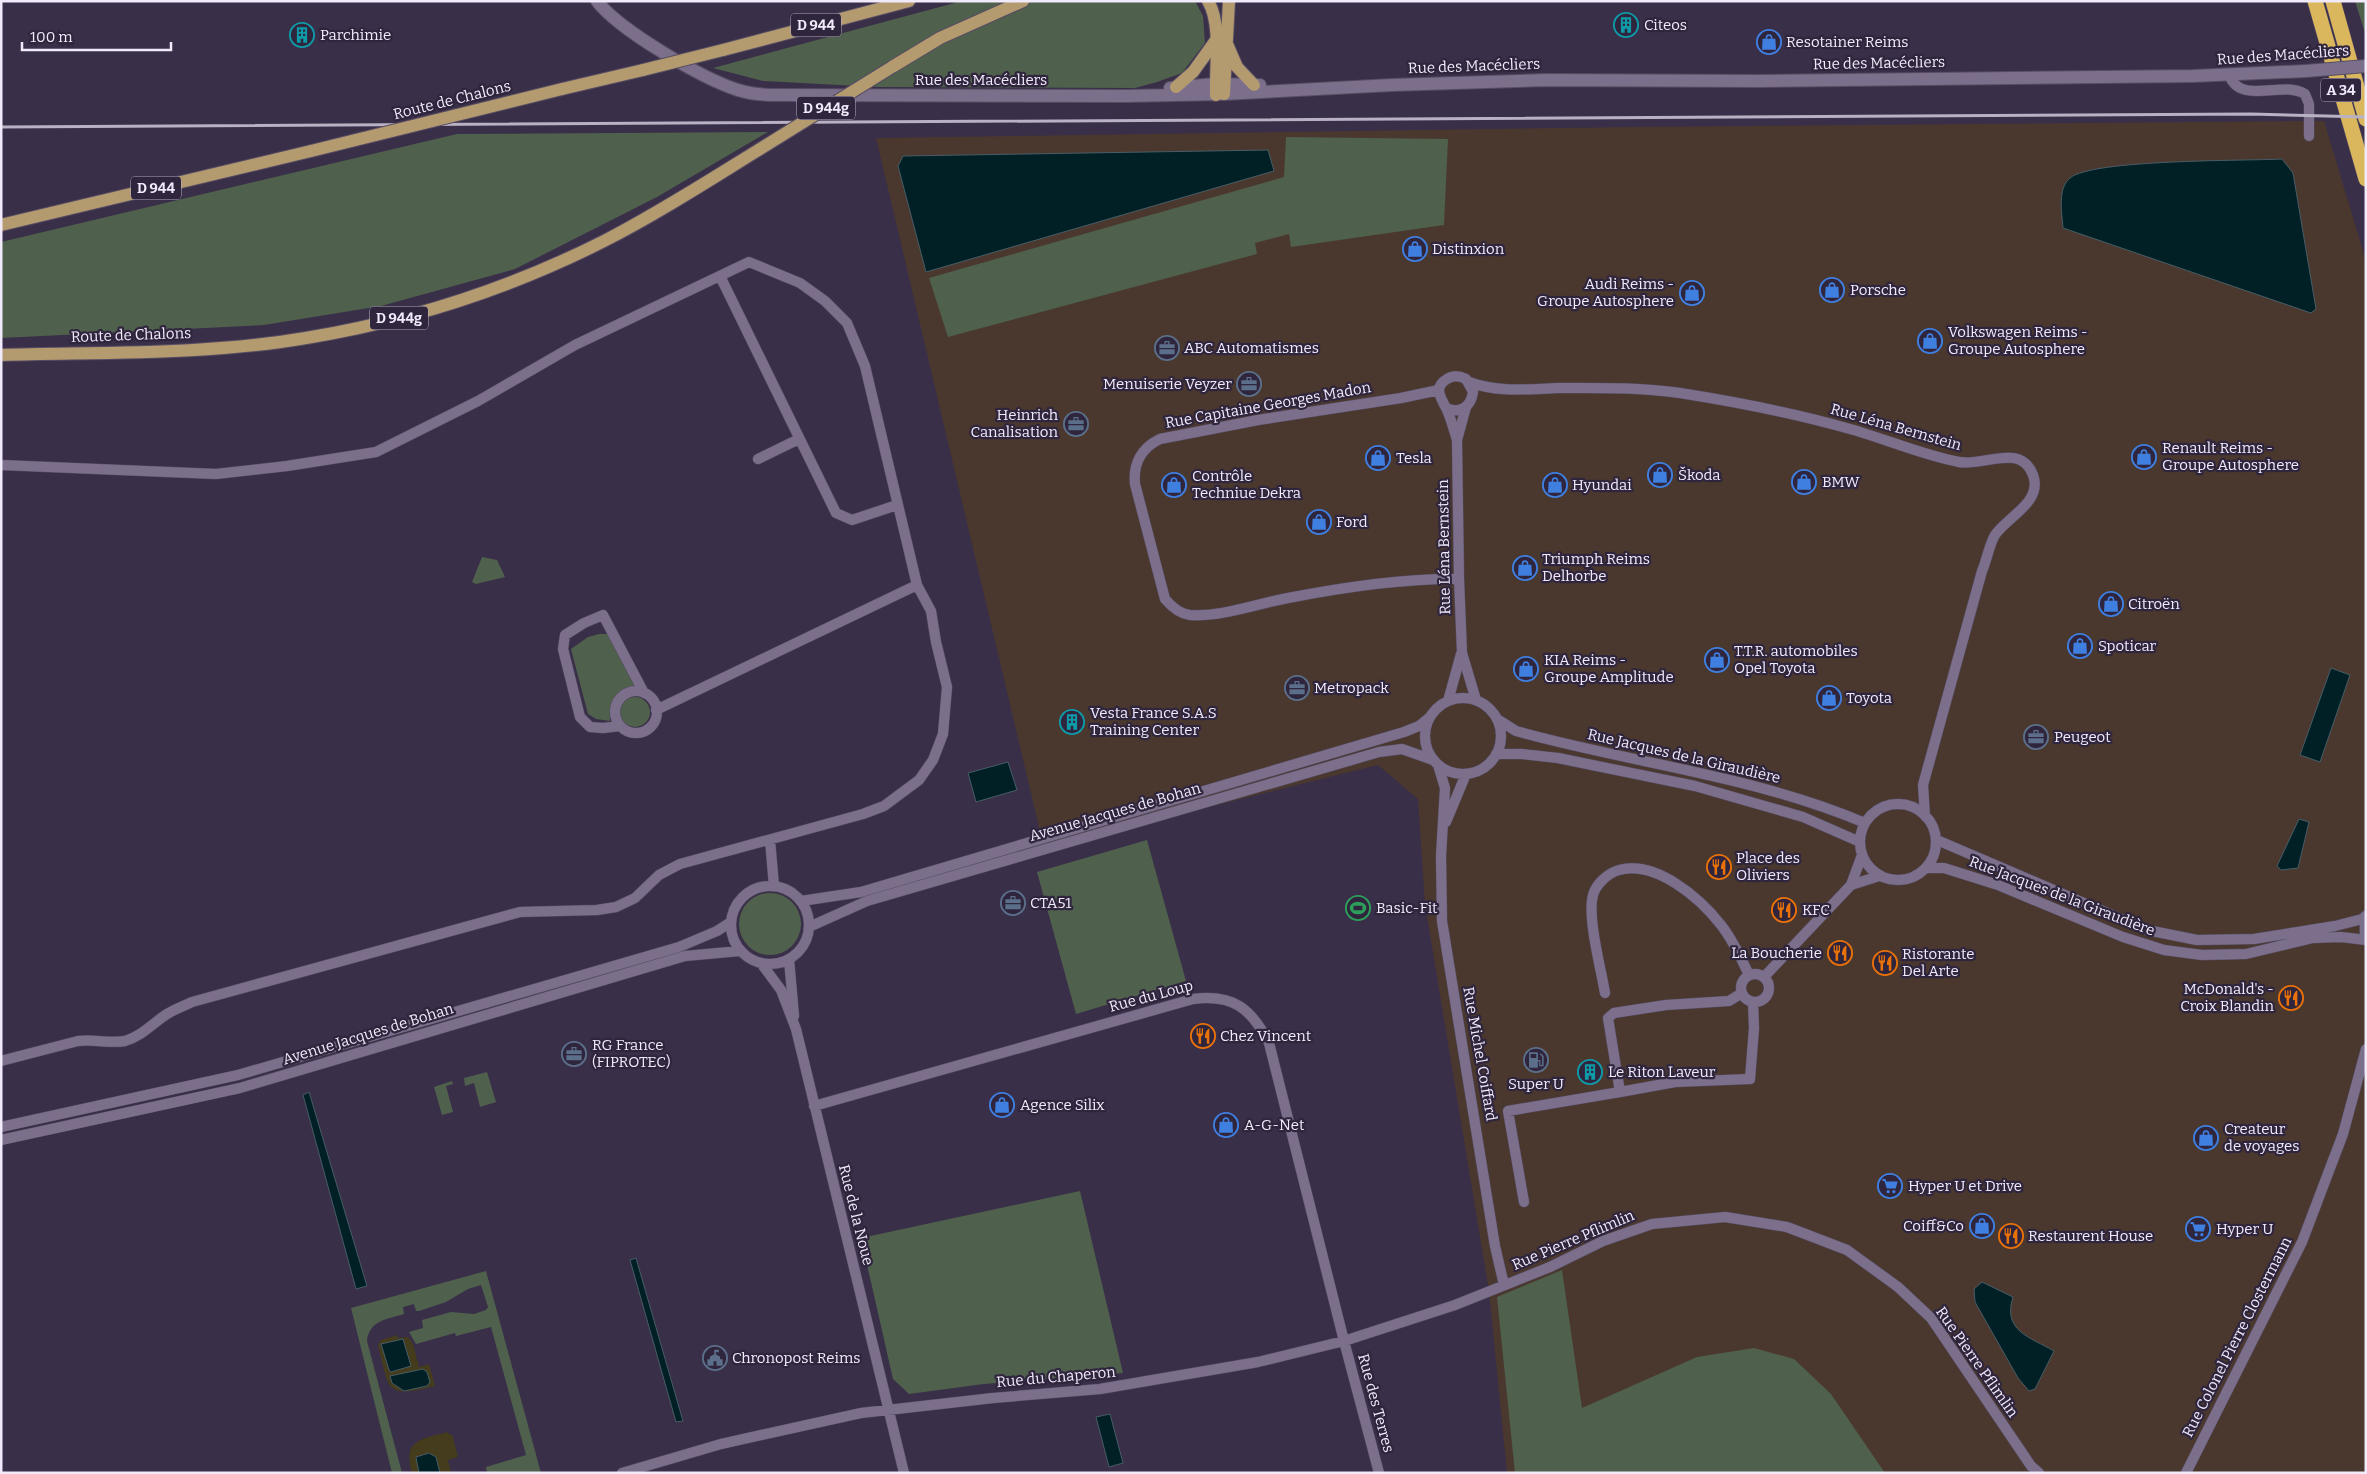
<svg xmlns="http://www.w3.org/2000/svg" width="2367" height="1474" font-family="Bitter,serif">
	<rect width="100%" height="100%" fill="#3a2f48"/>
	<path fill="#4a382f" d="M 2324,121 L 2366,261 L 2366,1473 L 1507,1473 L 1489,1291 L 1425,904 L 1418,799 L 1378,765 L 1044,848 L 876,138 L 1634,127 Z"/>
	<path fill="#4f604d" d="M 962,1 L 1195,1 L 1203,16 L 1205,43 L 1182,73 L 1157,82 L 1135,88 L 878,87 L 763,81 L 713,68 Z
		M 2355,1 L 2366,1 L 2366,36 Z
		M 768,132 L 657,197 L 515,269 L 381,306 L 264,325 L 1,338 L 1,242 L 457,134 Z
		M 1286,137 L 1448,139 L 1444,225 L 1291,247 L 1289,234 L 1255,243 L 1257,254 L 948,337 L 929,278 L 1284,177 Z
		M 482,557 L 497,560 L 505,577 L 476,584 L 472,582 Z
		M 599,634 L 610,634 L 636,686 C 615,691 609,699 610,721 L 596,719 L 588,714 L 571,649 L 588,637 Z
		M620 712a15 15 0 1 1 30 0a15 15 0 1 1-30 0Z
		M 1147,840 L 1186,981 L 1076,1014 L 1037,872 Z
		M739 924a31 31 0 1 1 62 0a31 31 0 1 1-62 0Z
		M 487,1072 L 496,1102 L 480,1107 L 474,1083 L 465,1086 L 464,1078 Z
		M 452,1081 L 453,1084 L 446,1086 L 453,1112 L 442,1115 L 434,1087 Z
		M 1080,1191 L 1123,1373 L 984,1384 L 909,1394 L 893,1379 L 861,1238 Z
		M 1562,1270 L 1582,1408 L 1697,1357 L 1754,1348 L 1794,1359 L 1831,1394 L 1885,1473 L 1515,1473 L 1497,1297 Z
		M 486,1271 L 541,1473 L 487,1473 L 486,1467 L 526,1455 L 491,1327 L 456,1336 L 455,1333 L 416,1344 L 409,1332 L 423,1328 L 422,1320 L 451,1312 L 474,1314 L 486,1310 L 488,1307 L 481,1285 L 468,1289 L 446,1302 L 419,1311 L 416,1311 L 414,1304 L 403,1307 L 404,1314 C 388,1319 369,1320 367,1341 L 402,1473 L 392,1473 L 351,1308 Z"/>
	<path fill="#443c1c" d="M 397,1335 L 398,1338 L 408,1337 L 413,1344 L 419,1367 L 429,1364 L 435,1386 C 385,1399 389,1390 378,1345 L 381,1340 Z
		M 448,1432 L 449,1435 L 452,1434 L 458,1457 L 448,1460 L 451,1473 L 412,1473 C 402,1439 422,1439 448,1432 Z"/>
	<path fill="#002026" stroke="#485d66" d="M 1268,150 L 1274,171 L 926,272 L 898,166 L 903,156 Z
		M 2282,159 L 2293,173 L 2316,309 L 2311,313 L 2063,228 C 2062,213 2057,189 2070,178 C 2093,159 2244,161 2282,159 Z
		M 2331,668 L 2350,675 L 2320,762 L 2300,755 Z
		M 1008,762 L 1017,790 L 976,802 L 968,773 Z
		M 2299,819 L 2309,822 L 2298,868 L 2281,870 L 2277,866 Z
		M 309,1092 L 367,1286 L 356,1289 L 303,1095 Z
		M 636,1258 L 683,1421 L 676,1422 L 630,1260 Z
		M 1982,1282 L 2013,1297 C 2002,1331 2030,1337 2054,1351 L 2035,1389 L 2029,1391 L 2018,1378 L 1975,1302 L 1974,1289 Z
		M 403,1339 L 411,1366 L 391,1372 L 389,1370 L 381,1344 Z
		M 423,1369 L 427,1372 L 430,1382 L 427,1386 L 404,1391 L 392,1383 L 390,1376 Z
		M 1110,1414 L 1123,1463 L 1109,1467 L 1096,1417 Z
		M 429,1453 L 436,1457 L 440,1473 L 419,1473 L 416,1457 Z"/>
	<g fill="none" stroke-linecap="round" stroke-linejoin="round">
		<defs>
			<path id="minor" d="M 2229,75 C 2241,106 2281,80 2305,94 L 2309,104 L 2309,136
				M 720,276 L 836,513 L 852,520 L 897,505
				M 1469,382 C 1498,393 1529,389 1559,388 C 1599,388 1640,387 1680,393 C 1737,402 1794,413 1850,429 C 1886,439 1922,455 1959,462 C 1983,467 2021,442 2033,475 C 2043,502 2008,516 1995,535 C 1989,545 1987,560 1982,571 L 1923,785 L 1925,816
				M 1439,390 L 1401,398 L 1258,420 L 1160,439 C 1141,448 1133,464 1135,484 L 1165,599 C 1171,606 1180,614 1190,615 C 1222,617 1256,604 1288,598 C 1344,587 1402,578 1459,579
				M 1466,407 L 1457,440 L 1459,579 L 1462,653 L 1476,700
				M 1446,408 C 1460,414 1471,407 1473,392 L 1466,379 C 1460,376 1453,375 1447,379 C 1432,388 1442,399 1447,410 C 1451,419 1454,430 1457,440
				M 758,459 L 799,439
				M 1,465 L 216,474 L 287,466 L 376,452 L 478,401 L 575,345 L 749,262 L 800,283 L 825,301 L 847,323 L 865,366 L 917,585 L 931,611 L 936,642 L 947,687 L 943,734 L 933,760 L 919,780 L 884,806 L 863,814 L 680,864 L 659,875 L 635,898 L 616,907 L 597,910 L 520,912 L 192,1002 C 184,1006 175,1009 167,1014 C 153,1023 142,1036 125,1041 C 110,1044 94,1039 78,1041 L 1,1061
				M615 712a21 21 0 1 1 42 0a21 21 0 1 1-42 0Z
				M1425 736a38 38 0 1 1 76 0a38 38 0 1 1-76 0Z
				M 1448,701 L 1461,654
				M 656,710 L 917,585
				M 1497,719 L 1516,731 L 1527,734 C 1639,764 1757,777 1865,823
				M 620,726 L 603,728 L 590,727 L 580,717 L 563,649 L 565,635 L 584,623 L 603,615 L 644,693
				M 1496,754 L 1522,754 L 1558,758 L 1695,786 L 1803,817 L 1860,842
				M 1438,765 L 1445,788 L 1441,856 L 1442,921 L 1495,1246 L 1504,1285
				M1860 842a38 38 0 1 1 76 0a38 38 0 1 1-76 0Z
				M 1446,822 L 1466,774
				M 770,840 L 774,886
				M 1937,840 L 2147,930 L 2197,940 L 2254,939 L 2335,926 L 2366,918
				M 1926,868 L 1944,868 L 1998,885 L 2123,937 L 2164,950 L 2202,955 L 2246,954 L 2313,938 L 2341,937 L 2366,940
				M 1851,885 L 1879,876
				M731 925a39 39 0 1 1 78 0a39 39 0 1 1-78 0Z
				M 801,901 L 861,892 L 1404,732 L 1419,726 L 1430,717
				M 809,927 L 867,901 L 1379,752 L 1402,749 L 1433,760
				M 789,959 L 794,1016
				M 761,963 L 781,990 L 796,1029 L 904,1473
				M1741 988a14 14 0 1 1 28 0a14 14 0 1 1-28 0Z
				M 1764,977 L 1851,885 L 1862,855
				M 1605,993 C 1601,969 1587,917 1593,895 C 1596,884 1608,873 1619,870 C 1656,860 1700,898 1721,925 C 1733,940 1741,958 1749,975
				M 1742,993 L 1729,1001 L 1666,1005 L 1614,1013 L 1608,1018 L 1620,1092 L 1675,1082 L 1750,1079 L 1754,1028 L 1753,1002
				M 814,1106 L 1193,999 C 1233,994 1251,1008 1269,1043 L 1344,1341 L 1379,1473
				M 1,1127 L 238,1075 L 679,947 L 717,931 L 731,922
				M 1,1140 L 240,1088 L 685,956 L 740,951
				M 1524,1202 L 1508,1111 L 1620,1092
				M 622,1473 L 721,1444 L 861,1413 L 993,1398 L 1100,1389 L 1258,1362 L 1344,1341 L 1455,1305 L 1550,1267 L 1603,1241 L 1652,1224 L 1725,1217 L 1787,1227 L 1847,1250 L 1898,1287 L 1931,1318 L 2031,1466 L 2039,1473
				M 2186,1473 L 2302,1242 L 2343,1134 L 2366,1049"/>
			<path id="tertiary" d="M 597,1 C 619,30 703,79 738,90 C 751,94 763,95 776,95 L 1127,96 L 1224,94 L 1392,85 L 1546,80 L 1761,81 L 2193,76 L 2306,71
				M 1170,88 L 1215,84 L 1260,85
				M 2366,917 L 2366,936"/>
			<path id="primary" d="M 1208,1 C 1222,24 1215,68 1216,95
				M 1227,44 L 1237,67 L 1254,85
				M 723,50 L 909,1
				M 892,67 L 940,38 L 1023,1
				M 1176,87 L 1193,72 L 1216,40
				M 562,89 L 643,70
				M 1224,94 L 1229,1
				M 1,225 L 311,151
				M 1,355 C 102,352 206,355 306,338 C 409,321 511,288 604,241 C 657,214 708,181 760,149"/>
			<path id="motorway" d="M 2315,1 L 2366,179
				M 2333,1 L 2366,119"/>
		</defs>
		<use href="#minor" stroke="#574d63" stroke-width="11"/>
		<use href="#tertiary" stroke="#574d63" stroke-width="14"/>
		<use href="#primary" stroke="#574d63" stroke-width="14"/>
		<use href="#motorway" stroke="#574d63" stroke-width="16"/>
		<use href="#minor" stroke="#7b6f8b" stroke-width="10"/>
		<use href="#tertiary" stroke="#7b6f8b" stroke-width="12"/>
		<use href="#primary" stroke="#b49a6f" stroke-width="12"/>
		<use href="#motorway" stroke="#dab75d" stroke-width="15"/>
		<path stroke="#b9b1c4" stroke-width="3" d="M 1,127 L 2251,114 L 2366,117"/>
		<defs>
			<path id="tertiary-bridge" d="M 2306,71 L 2366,66"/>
			<path id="primary-bridge" d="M 643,70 L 723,50
				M 760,149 L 892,67
				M 311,151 L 562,89"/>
		</defs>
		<use href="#tertiary-bridge" stroke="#574d63" stroke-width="14" stroke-linecap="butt"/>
		<use href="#primary-bridge" stroke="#574d63" stroke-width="14" stroke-linecap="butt"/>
		<use href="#tertiary-bridge" stroke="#7b6f8b" stroke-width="12"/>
		<use href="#primary-bridge" stroke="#b49a6f" stroke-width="12"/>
	</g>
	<defs>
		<symbol id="building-ring" viewBox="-11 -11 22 22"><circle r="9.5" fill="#2f253d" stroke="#0f9aa8" stroke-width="1.5"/><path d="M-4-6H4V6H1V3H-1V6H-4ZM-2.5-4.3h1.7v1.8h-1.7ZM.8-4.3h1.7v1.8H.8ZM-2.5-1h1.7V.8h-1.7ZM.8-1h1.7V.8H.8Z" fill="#0f9aa8"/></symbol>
		<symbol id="shop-ring" viewBox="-11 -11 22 22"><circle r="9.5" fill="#2f253d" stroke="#3f7fe0" stroke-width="1.5"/><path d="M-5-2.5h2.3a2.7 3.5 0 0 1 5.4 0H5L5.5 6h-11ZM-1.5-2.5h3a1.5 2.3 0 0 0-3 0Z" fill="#3f7fe0"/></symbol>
		<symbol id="office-ring" viewBox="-11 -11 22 22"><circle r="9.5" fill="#2f253d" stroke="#5c6f8a" stroke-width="1.5"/><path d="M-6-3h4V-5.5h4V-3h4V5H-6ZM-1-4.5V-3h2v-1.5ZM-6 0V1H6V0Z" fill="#5c6f8a"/></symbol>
		<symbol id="restaurant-ring" viewBox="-11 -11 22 22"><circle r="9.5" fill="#2f253d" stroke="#e8710a" stroke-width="1.5"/><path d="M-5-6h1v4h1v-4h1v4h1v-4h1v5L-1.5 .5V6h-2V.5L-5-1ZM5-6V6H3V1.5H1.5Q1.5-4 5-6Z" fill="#e8710a"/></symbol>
		<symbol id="stadium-ring" viewBox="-11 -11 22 22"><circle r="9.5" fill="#2f253d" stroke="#2e9e5b" stroke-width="1.5"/><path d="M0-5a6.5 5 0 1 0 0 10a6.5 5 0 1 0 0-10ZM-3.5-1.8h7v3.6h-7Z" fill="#2e9e5b"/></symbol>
		<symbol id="fuel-ring" viewBox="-11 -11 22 22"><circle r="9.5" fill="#2f253d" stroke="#5c6f8a" stroke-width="1.5"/><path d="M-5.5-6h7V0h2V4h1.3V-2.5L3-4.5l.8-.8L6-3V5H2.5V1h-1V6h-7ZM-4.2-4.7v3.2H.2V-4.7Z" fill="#5c6f8a"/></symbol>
		<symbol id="supermarket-ring" viewBox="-11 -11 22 22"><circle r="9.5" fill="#2f253d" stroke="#3f7fe0" stroke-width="1.5"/><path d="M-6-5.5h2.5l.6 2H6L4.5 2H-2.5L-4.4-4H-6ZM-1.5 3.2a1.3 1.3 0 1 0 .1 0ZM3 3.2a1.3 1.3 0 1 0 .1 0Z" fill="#3f7fe0"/></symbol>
		<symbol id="civic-ring" viewBox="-11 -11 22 22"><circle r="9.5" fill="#2f253d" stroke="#5c6f8a" stroke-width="1.5"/><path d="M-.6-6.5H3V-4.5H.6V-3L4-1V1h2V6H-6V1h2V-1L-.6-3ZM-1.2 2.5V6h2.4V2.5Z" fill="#5c6f8a"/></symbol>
	</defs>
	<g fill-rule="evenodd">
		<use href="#building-ring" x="1612" y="11" width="28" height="28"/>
		<use href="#building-ring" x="288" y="21" width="28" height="28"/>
		<use href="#shop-ring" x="1755" y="28" width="28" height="28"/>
		<use href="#shop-ring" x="1401" y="235" width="28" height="28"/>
		<use href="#shop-ring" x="1818" y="276" width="28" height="28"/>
		<use href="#shop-ring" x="1678" y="279" width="28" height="28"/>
		<use href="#shop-ring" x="1916" y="327" width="28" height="28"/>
		<use href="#office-ring" x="1153" y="334" width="28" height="28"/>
		<use href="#office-ring" x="1235" y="370" width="28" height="28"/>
		<use href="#office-ring" x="1062" y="410" width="28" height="28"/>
		<use href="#shop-ring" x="2130" y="443" width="28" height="28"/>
		<use href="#shop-ring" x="1364" y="444" width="28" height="28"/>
		<use href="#shop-ring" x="1646" y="461" width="28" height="28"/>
		<use href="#shop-ring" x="1790" y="468" width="28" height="28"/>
		<use href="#shop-ring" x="1160" y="471" width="28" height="28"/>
		<use href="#shop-ring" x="1541" y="471" width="28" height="28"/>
		<use href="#shop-ring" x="1305" y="508" width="28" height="28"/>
		<use href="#shop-ring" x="1511" y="554" width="28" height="28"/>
		<use href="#shop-ring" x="2097" y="590" width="28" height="28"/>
		<use href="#shop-ring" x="2066" y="632" width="28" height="28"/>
		<use href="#shop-ring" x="1703" y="646" width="28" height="28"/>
		<use href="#shop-ring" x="1512" y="655" width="28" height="28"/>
		<use href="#office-ring" x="1283" y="674" width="28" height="28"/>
		<use href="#shop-ring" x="1815" y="684" width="28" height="28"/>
		<use href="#building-ring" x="1058" y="708" width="28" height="28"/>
		<use href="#office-ring" x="2022" y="723" width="28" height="28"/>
		<use href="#restaurant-ring" x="1705" y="853" width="28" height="28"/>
		<use href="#office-ring" x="999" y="889" width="28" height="28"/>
		<use href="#stadium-ring" x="1344" y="894" width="28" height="28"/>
		<use href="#restaurant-ring" x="1770" y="896" width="28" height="28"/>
		<use href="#restaurant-ring" x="1826" y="939" width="28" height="28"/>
		<use href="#restaurant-ring" x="1871" y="949" width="28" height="28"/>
		<use href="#restaurant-ring" x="2277" y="984" width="28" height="28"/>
		<use href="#restaurant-ring" x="1189" y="1022" width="28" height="28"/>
		<use href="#office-ring" x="560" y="1040" width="28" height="28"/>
		<use href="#fuel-ring" x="1522" y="1046" width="28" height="28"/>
		<use href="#building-ring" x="1576" y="1058" width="28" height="28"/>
		<use href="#shop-ring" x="988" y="1091" width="28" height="28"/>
		<use href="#shop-ring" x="1212" y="1111" width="28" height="28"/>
		<use href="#shop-ring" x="2192" y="1124" width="28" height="28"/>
		<use href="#supermarket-ring" x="1876" y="1172" width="28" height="28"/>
		<use href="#shop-ring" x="1968" y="1212" width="28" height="28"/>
		<use href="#supermarket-ring" x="2184" y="1215" width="28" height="28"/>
		<use href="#restaurant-ring" x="1997" y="1222" width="28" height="28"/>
		<use href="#civic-ring" x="701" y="1344" width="28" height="28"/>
	</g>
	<g text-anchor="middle" stroke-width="4.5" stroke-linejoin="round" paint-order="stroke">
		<g fill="#2f253d" stroke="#b7afc2" stroke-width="1">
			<rect x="791" y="13.5" width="50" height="23" rx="4"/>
			<rect x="2321" y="78.5" width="40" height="23" rx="4"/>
			<rect x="797" y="96.5" width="58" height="23" rx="4"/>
			<rect x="131" y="176.5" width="50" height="23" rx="4"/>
			<rect x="370" y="306.5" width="58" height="23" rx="4"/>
		</g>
		<g font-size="14" font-weight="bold" fill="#f1eafb">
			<text x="816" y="30">D 944</text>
			<text x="2341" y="95">A 34</text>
			<text x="826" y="113">D 944g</text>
			<text x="156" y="193">D 944</text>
			<text x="399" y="323">D 944g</text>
		</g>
		<g font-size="15" fill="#f1eafb" stroke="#2f253d" text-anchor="start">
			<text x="1644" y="30">Citeos</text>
			<text x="320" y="40">Parchimie</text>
			<text x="1786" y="47">Resotainer Reims</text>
			<text x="1432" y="254">Distinxion</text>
			<text x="1674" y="289" text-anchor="end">Audi Reims -<tspan x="1674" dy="17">Groupe Autosphere</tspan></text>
			<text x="1850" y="295">Porsche</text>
			<text x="1948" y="337">Volkswagen Reims -<tspan x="1948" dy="17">Groupe Autosphere</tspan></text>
			<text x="1184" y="353">ABC Automatismes</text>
			<text x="1232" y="389" text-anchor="end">Menuiserie Veyzer</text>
			<text x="1058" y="420" text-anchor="end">Heinrich<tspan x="1058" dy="17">Canalisation</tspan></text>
			<text x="2162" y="453">Renault Reims -<tspan x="2162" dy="17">Groupe Autosphere</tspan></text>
			<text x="1396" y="463">Tesla</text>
			<text x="1678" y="480">Škoda</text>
			<text x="1192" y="481">Contrôle<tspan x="1192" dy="17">Techniue Dekra</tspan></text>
			<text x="1822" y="487">BMW</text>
			<text x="1572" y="490">Hyundai</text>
			<text x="1336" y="527">Ford</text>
			<text x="1542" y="564">Triumph Reims<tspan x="1542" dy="17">Delhorbe</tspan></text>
			<text x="2128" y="609">Citroën</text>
			<text x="2098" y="651">Spoticar</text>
			<text x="1734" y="656">T.T.R. automobiles<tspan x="1734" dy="17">Opel Toyota</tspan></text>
			<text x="1544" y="665">KIA Reims -<tspan x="1544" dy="17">Groupe Amplitude</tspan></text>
			<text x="1314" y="693">Metropack</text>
			<text x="1846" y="703">Toyota</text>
			<text x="1090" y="718">Vesta France S.A.S<tspan x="1090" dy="17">Training Center</tspan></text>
			<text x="2054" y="742">Peugeot</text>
			<text x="1736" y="863">Place des<tspan x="1736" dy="17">Oliviers</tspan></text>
			<text x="1030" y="908">CTA51</text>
			<text x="1376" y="913">Basic-Fit</text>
			<text x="1802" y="915">KFC</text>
			<text x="1822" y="958" text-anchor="end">La Boucherie</text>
			<text x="1902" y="959">Ristorante<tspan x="1902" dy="17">Del Arte</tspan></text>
			<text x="2274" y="994" text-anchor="end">McDonald's -<tspan x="2274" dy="17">Croix Blandin</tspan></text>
			<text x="1220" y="1041">Chez Vincent</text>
			<text x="592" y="1050">RG France<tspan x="592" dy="17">(FIPROTEC)</tspan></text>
			<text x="1608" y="1077">Le Riton Laveur</text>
			<text x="1536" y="1089" text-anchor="middle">Super U</text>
			<text x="1020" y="1110">Agence Silix</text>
			<text x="1244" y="1130">A-G-Net</text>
			<text x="2224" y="1134">Createur<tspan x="2224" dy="17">de voyages</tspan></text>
			<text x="1908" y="1191">Hyper U et Drive</text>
			<text x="1964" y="1231" text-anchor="end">Coiff&amp;Co</text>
			<text x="2216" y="1234">Hyper U</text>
			<text x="2028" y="1241">Restaurent House</text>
			<text x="732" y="1363">Chronopost Reims</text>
		</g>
		<g font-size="15" fill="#f1eafb" stroke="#2f253d">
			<text transform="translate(2283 55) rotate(-4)" y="5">Rue des Macécliers</text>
			<text transform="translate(1879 63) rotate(-1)" y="5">Rue des Macécliers</text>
			<text transform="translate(1474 66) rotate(-2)" y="5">Rue des Macécliers</text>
			<text x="981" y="85">Rue des Macécliers</text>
			<text transform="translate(452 100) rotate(-14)" y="5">Route de Chalons</text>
			<text transform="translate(131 335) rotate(-2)" y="5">Route de Chalons</text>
			<text transform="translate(1268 405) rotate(-10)" y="5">Rue Capitaine Georges Madon</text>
			<text transform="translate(1896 427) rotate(16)" y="5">Rue Léna Bernstein</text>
			<text transform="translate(1444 547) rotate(-91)" y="5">Rue Léna Bernstein</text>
			<text transform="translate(1684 756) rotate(13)" y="5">Rue Jacques de la Giraudière</text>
			<text transform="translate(1115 812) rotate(-16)" y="5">Avenue Jacques de Bohan</text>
			<text transform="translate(2062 896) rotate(21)" y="5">Rue Jacques de la Giraudière</text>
			<text transform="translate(1151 996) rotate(-15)" y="5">Rue du Loup</text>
			<text transform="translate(368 1034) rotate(-17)" y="5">Avenue Jacques de Bohan</text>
			<text transform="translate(1480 1054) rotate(80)" y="5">Rue Michel Coiffard</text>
			<text transform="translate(856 1215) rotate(76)" y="5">Rue de la Noue</text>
			<text transform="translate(1573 1240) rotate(-23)" y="5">Rue Pierre Pflimlin</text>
			<text transform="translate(2237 1337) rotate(-63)" y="5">Rue Colonel Pierre Clostermann</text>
			<text transform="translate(1977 1362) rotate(55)" y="5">Rue Pierre Pflimlin</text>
			<text transform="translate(1056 1377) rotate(-5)" y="5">Rue du Chaperon</text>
			<text transform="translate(1376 1403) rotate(75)" y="5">Rue des Terres</text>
		</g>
	</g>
	<rect width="2367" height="1474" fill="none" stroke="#f1eafb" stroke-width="5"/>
	<path d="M22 42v8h149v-8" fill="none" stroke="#f1eafb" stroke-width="2.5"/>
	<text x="30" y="42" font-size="15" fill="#f1eafb" stroke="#2f253d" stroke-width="4" paint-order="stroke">100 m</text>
</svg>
